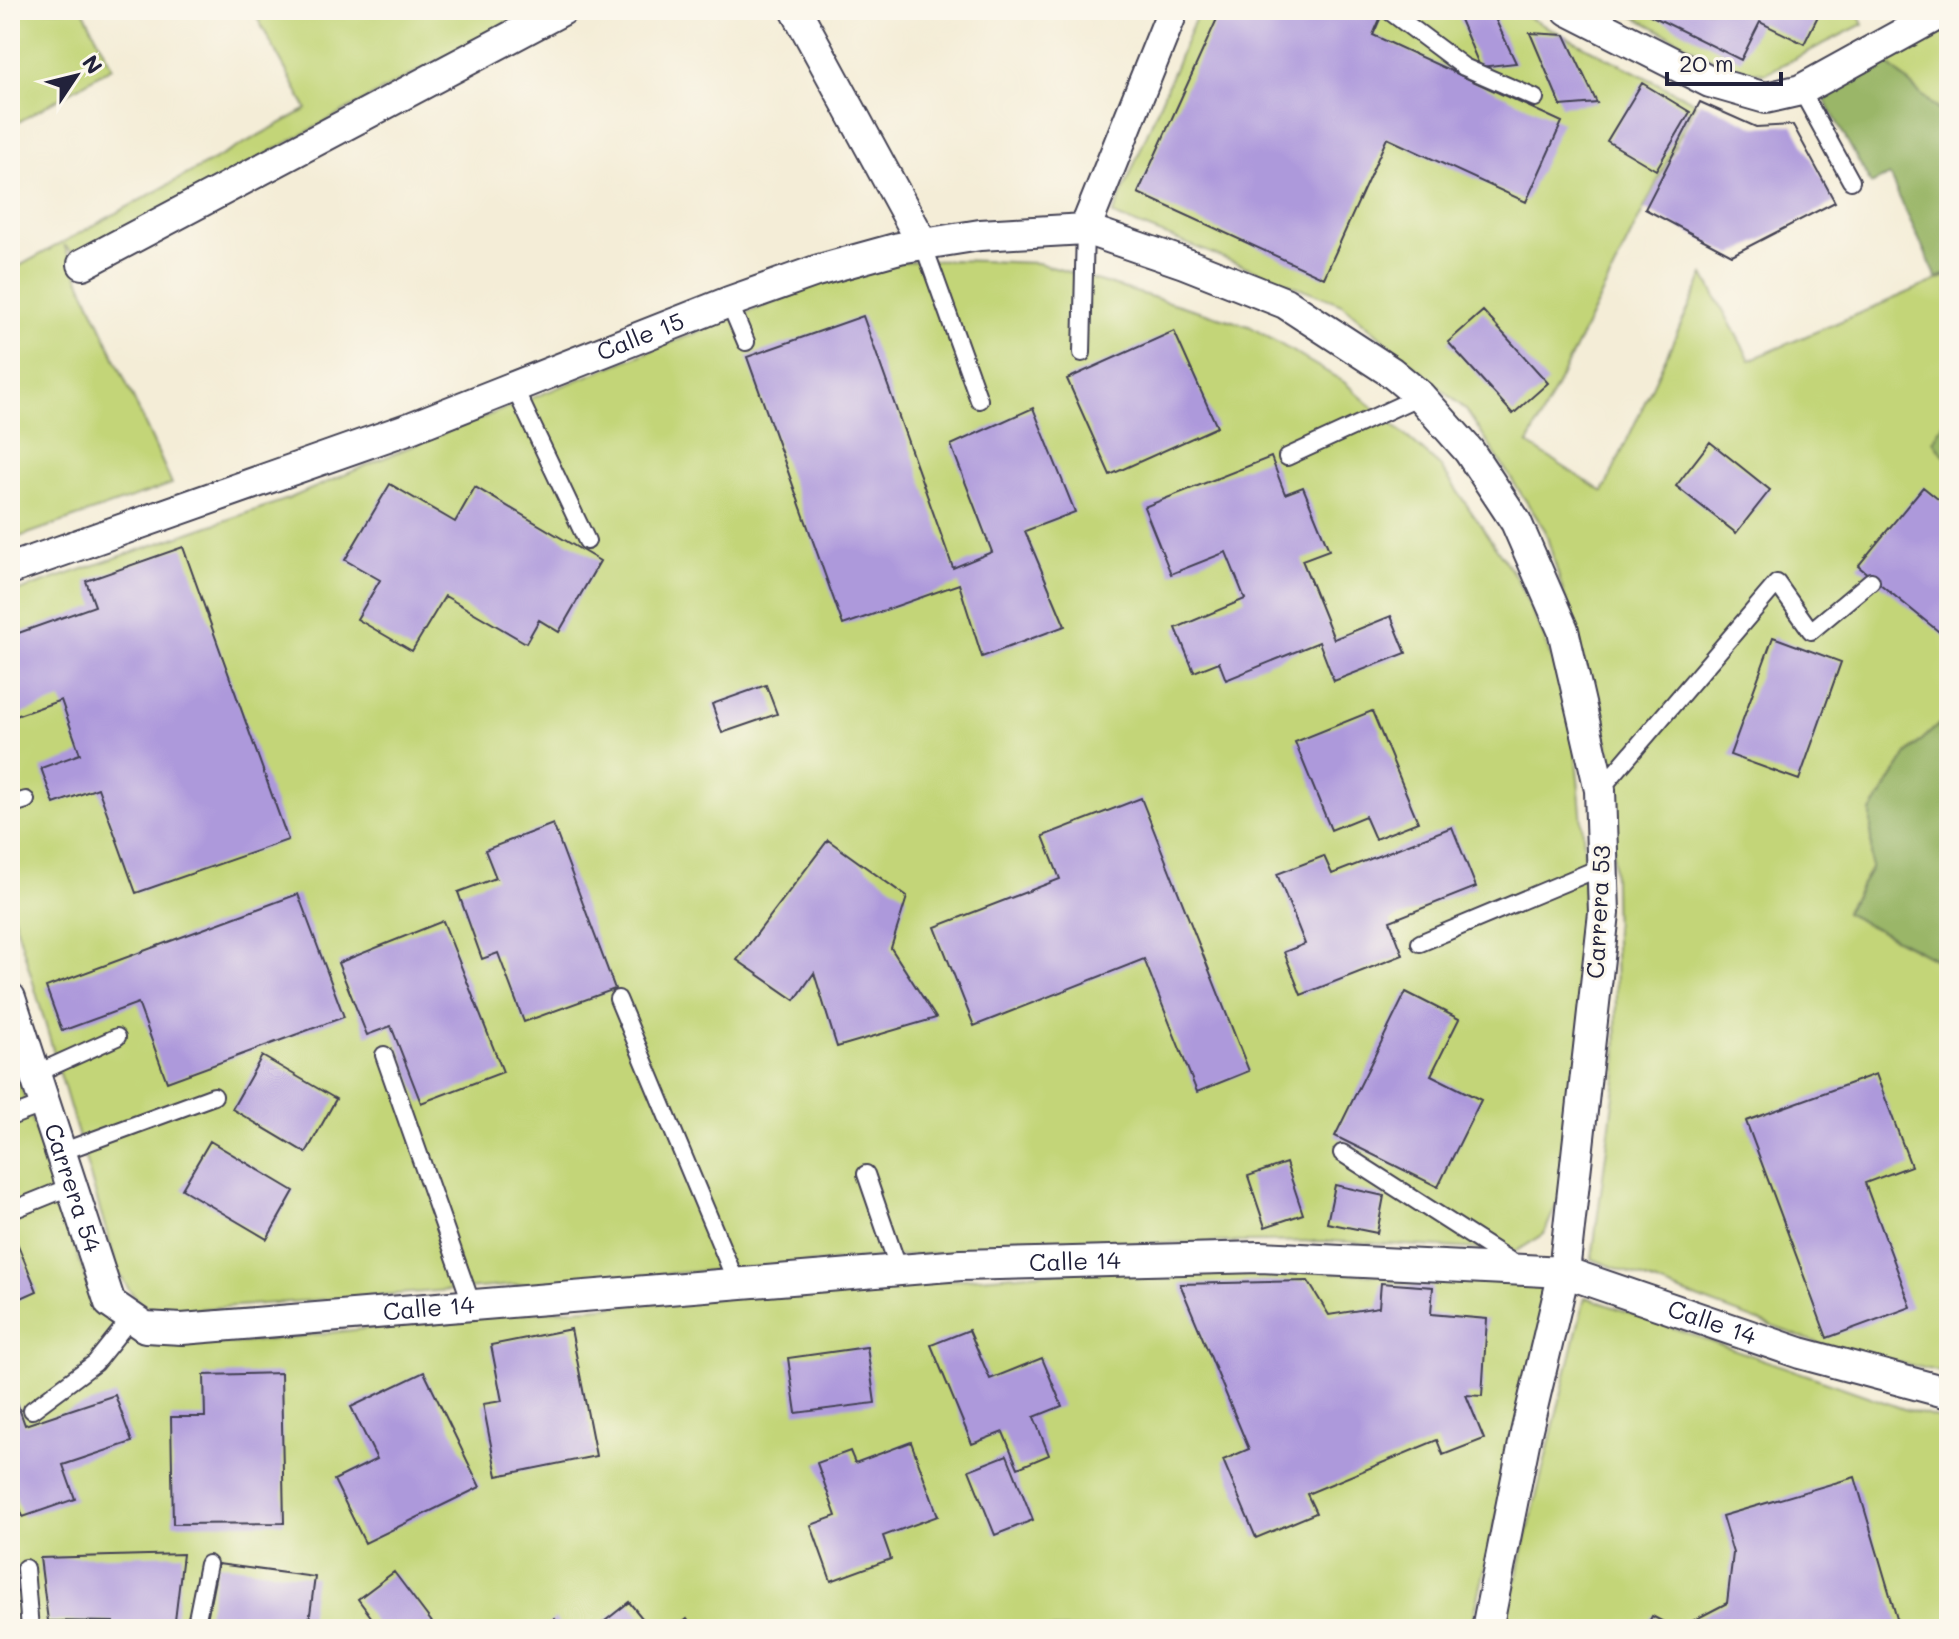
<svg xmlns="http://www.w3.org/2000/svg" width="1959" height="1639" font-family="Mali,sans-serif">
	<rect width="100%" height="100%" fill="#fbf7ec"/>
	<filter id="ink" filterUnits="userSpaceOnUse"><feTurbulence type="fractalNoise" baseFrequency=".0125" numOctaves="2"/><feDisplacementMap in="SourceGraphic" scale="16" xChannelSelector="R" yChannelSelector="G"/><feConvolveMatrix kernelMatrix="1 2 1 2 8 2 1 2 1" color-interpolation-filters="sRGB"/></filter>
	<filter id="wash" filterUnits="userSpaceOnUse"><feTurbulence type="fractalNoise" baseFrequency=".006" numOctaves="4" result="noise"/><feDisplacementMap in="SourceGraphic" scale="32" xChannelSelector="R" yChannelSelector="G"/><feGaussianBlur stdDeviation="1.8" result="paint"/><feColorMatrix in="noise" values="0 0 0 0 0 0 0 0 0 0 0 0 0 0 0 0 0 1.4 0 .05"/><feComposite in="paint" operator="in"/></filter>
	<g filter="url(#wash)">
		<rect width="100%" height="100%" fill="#f4edd7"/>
		<path fill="#c3d578" stroke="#727c5a" stroke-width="2" d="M 10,10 L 83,10 L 112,67 L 10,127 Z
			M 253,10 L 530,10 L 78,257 L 64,245 L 172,484 L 10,540 L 10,271 L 307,109 Z
			M 1199,10 L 1514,10 L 1696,103 L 1528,444 L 1603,492 L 1704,275 L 1750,360 L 1949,275 L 1949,414 L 1934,441 L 1949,462 L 1949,715 L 1907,754 L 1871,812 L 1871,869 L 1845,912 L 1949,967 L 1949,1374 L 1820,1344 L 1592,1259 L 1617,1072 L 1612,758 L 1545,530 L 1466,410 L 1342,304 L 1113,215 Z
			M 1622,10 L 1857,10 L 1863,24 L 1766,73 L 1733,70 Z
			M 1949,29 L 1949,198 L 1887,63 Z
			M 955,260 L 1038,263 L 1249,326 L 1344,382 L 1440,466 L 1516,577 L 1544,637 L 1573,724 L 1584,845 L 1582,1056 L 1560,1196 L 1544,1234 L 1517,1251 L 1329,1241 L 1066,1244 L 183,1310 C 143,1311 140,1307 119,1274 L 10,904 L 10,594 L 288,499 L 426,440 L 822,283 L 901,262 Z
			M 10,1054 L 96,1310 L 122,1329 L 155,1345 L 242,1343 L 457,1318 L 1081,1270 L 1254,1268 L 1550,1284 L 1471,1629 L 10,1629 Z
			M 1585,1297 L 1904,1409 L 1949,1421 L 1949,1629 L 1504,1629 Z"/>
		<path fill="#9ab668" stroke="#5e6c52" stroke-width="2" d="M 1887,63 L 1938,110 L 1949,126 L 1949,274 L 1937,278 L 1889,175 L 1871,184 L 1823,97 Z
			M 1949,414 L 1949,462 L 1934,441 Z
			M 1949,715 L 1949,966 L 1845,913 L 1871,869 L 1871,812 L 1907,754 Z"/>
		<g id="blocks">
			<path fill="#ad99db" d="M 1221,10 L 1384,10 L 1373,35 L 1562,122 L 1526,202 L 1387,138 L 1324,278 L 1138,193 Z
				M 1456,10 L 1491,10 L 1516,63 L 1480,67 Z
				M 1640,10 L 1734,10 L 1746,16 L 1749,10 L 1821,10 L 1804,44 L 1760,22 L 1741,60 Z
				M 1530,33 L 1565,35 L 1597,103 L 1561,106 Z
				M 1642,83 L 1690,112 L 1656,170 L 1607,141 Z
				M 1700,102 L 1756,127 L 1793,125 L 1835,202 L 1732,255 L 1645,209 Z
				M 1483,311 L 1548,383 L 1513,414 L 1448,342 Z
				M 863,316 L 953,568 L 992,552 L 951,445 L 1033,408 L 1075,512 L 1025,531 L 1065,626 L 982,657 L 959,584 L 843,625 L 747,357 Z
				M 1174,331 L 1217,427 L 1110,475 L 1067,379 Z
				M 1710,442 L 1770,490 L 1736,533 L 1676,486 Z
				M 1271,457 L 1285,494 L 1303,487 L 1329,550 L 1302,560 L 1334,639 L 1391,616 L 1406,653 L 1334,681 L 1319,642 L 1226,680 L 1219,662 L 1194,672 L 1176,628 L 1245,599 L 1226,552 L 1171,574 L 1144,507 Z
				M 390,484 L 455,522 L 475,487 L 600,561 L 559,632 L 539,620 L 526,643 L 445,596 L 412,651 L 357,619 L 380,580 L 345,560 Z
				M 1923,487 L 1949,508 L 1949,640 L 1858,566 Z
				M 183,547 L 288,840 L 136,893 L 98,788 L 54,804 L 41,768 L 80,754 L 61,700 L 10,718 L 10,636 L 95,606 L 86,581 Z
				M 1773,637 L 1841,662 L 1799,780 L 1730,755 Z
				M 766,685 L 777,714 L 722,733 L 712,704 Z
				M 1372,711 L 1418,822 L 1375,839 L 1365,816 L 1331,830 L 1295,742 Z
				M 1141,798 L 1249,1071 L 1197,1092 L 1144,959 L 974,1026 L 935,927 L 1060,879 L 1043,836 Z
				M 553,824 L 615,989 L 524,1022 L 498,953 L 482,959 L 458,892 L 496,878 L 485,850 Z
				M 1452,827 L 1476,887 L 1390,921 L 1403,955 L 1301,995 L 1284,952 L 1305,944 L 1277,874 L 1324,856 L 1332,874 Z
				M 828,840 L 907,897 L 891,948 L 936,1018 L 837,1047 L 814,973 L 795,1000 L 737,960 Z
				M 298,894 L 344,1017 L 167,1082 L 138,1003 L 62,1031 L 46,987 Z
				M 443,921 L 503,1072 L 421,1103 L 391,1026 L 367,1035 L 338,963 Z
				M 1406,992 L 1459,1019 L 1431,1075 L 1481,1100 L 1438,1187 L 1335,1136 Z
				M 262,1056 L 336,1099 L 306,1153 L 232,1109 Z
				M 1876,1074 L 1911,1166 L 1865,1183 L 1911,1307 L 1827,1338 L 1746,1121 Z
				M 210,1141 L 294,1191 L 267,1239 L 182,1189 Z
				M 1286,1163 L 1303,1214 L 1265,1227 L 1248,1176 Z
				M 1335,1185 L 1384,1196 L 1377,1233 L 1327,1223 Z
				M 10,1226 L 37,1291 L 10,1303 Z
				M 1308,1281 L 1329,1315 L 1379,1307 L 1381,1283 L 1433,1287 L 1431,1314 L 1487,1319 L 1482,1396 L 1466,1395 L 1484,1439 L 1443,1455 L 1437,1440 L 1307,1494 L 1316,1513 L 1256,1538 L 1223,1460 L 1249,1449 L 1180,1284 Z
				M 571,1329 L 596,1456 L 497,1476 L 483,1404 L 502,1401 L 491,1345 Z
				M 969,1330 L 990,1379 L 1042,1358 L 1062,1406 L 1034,1417 L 1049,1455 L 1018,1468 L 1003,1432 L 972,1444 L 931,1345 Z
				M 867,1347 L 875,1403 L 796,1413 L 788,1358 Z
				M 424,1372 L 480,1487 L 365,1543 L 334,1480 L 377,1459 L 351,1407 Z
				M 281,1373 L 284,1523 L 173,1524 L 171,1417 L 205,1417 L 204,1375 Z
				M 10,1383 L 25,1425 L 115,1395 L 132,1442 L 63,1465 L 75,1499 L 23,1517 L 10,1480 Z
				M 911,1442 L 938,1516 L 883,1536 L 891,1559 L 831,1581 L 811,1525 L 836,1516 L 817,1463 L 850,1451 L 855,1463 Z
				M 1007,1455 L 1033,1520 L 995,1535 L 969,1470 Z
				M 1855,1477 L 1900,1629 L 1677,1629 L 1727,1603 L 1733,1553 L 1722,1516 Z
				M 183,1554 L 174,1629 L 113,1629 L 113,1622 L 48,1621 L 40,1558 Z
				M 218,1564 L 315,1577 L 308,1629 L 205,1629 Z
				M 10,1569 L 22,1588 L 10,1596 Z
				M 394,1572 L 437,1629 L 380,1629 L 358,1599 Z
				M 629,1602 L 651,1629 L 595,1629 Z
				M 1652,1616 L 1677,1629 L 1645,1629 Z
				M 555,1619 L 563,1629 L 542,1629 Z
				M 687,1619 L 695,1629 L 675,1629 Z"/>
		</g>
	</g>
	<g filter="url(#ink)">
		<use href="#blocks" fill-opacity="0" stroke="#424052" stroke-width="2"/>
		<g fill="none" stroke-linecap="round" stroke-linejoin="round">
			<defs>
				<path id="lane" d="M 1388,10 L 1464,67 L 1535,98
					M 1801,90 L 1851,181
					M 923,244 L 979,400
					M 729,302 L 746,342
					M 1082,353 L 1085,229
					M 514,387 L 587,541
					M 1287,457 L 1420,396
					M 1600,790 L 1777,583 L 1811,631 L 1871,581
					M 10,805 L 26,800
					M 1420,943 L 1604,866
					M 618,999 L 737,1284
					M 384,1055 L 472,1305
					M 35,1074 L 117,1037
					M 10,1117 L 45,1104
					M 61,1152 L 214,1096
					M 1342,1153 L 1515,1264
					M 866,1174 L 899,1270
					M 10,1211 L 72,1186
					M 32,1410 L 95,1363 L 131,1318
					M 25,1568 L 30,1629
					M 195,1629 L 208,1564"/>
				<g id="street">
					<path d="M 796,10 L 923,244"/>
					<path d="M 1568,10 L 1710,82 L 1766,98 L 1801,90 L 1946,10"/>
					<path d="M 1085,229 L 1173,10"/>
					<path d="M 83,264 L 562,10"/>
					<path id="s1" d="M 10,569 L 410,428 L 729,302 L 816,271 L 899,248 L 980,235 L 1085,229 L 1184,263 L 1285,303 L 1391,372 L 1420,396 L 1469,451 L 1516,522 L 1563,630 L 1600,790 L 1604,913 L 1564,1272 L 1526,1433 L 1487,1629"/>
					<path id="s2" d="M 10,998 L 110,1303 L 145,1327 L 182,1329 L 961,1265 L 1260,1257 L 1564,1272 L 1800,1353 L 1949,1393"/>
				</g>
			</defs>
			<use href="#lane" stroke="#424052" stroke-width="20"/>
			<use href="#street" stroke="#424052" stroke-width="34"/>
			<use href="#lane" stroke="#fff" stroke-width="16"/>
			<use href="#street" stroke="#fff" stroke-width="30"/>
		</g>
	</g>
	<g text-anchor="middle" stroke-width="6" stroke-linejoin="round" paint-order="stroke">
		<g font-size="24" fill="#22223b" stroke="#fbf7ec">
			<text dy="8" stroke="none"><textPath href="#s1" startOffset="672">Calle 15</textPath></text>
			<text transform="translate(1599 912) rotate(-87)" y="8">Carrera 53</text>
			<text dy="8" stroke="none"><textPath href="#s2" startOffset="200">Carrera 54</textPath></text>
			<text dy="8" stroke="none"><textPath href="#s2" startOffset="1296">Calle 14</textPath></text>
			<text dy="8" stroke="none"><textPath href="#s2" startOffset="648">Calle 14</textPath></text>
			<text dy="8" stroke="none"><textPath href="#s2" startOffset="1942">Calle 14</textPath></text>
		</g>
	</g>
	<rect width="1959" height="1639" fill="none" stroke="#fbf7ec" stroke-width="40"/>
	<g transform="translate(76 76) rotate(55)" stroke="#fbf7ec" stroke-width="6" paint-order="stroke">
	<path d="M0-6L14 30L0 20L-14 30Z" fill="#22223b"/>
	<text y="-12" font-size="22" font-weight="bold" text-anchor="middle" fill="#22223b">N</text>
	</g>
	<path d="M1667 72v12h114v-12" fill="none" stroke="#22223b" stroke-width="4"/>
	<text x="1679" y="72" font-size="24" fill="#22223b" stroke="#fbf7ec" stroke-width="6" paint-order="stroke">20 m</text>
</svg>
